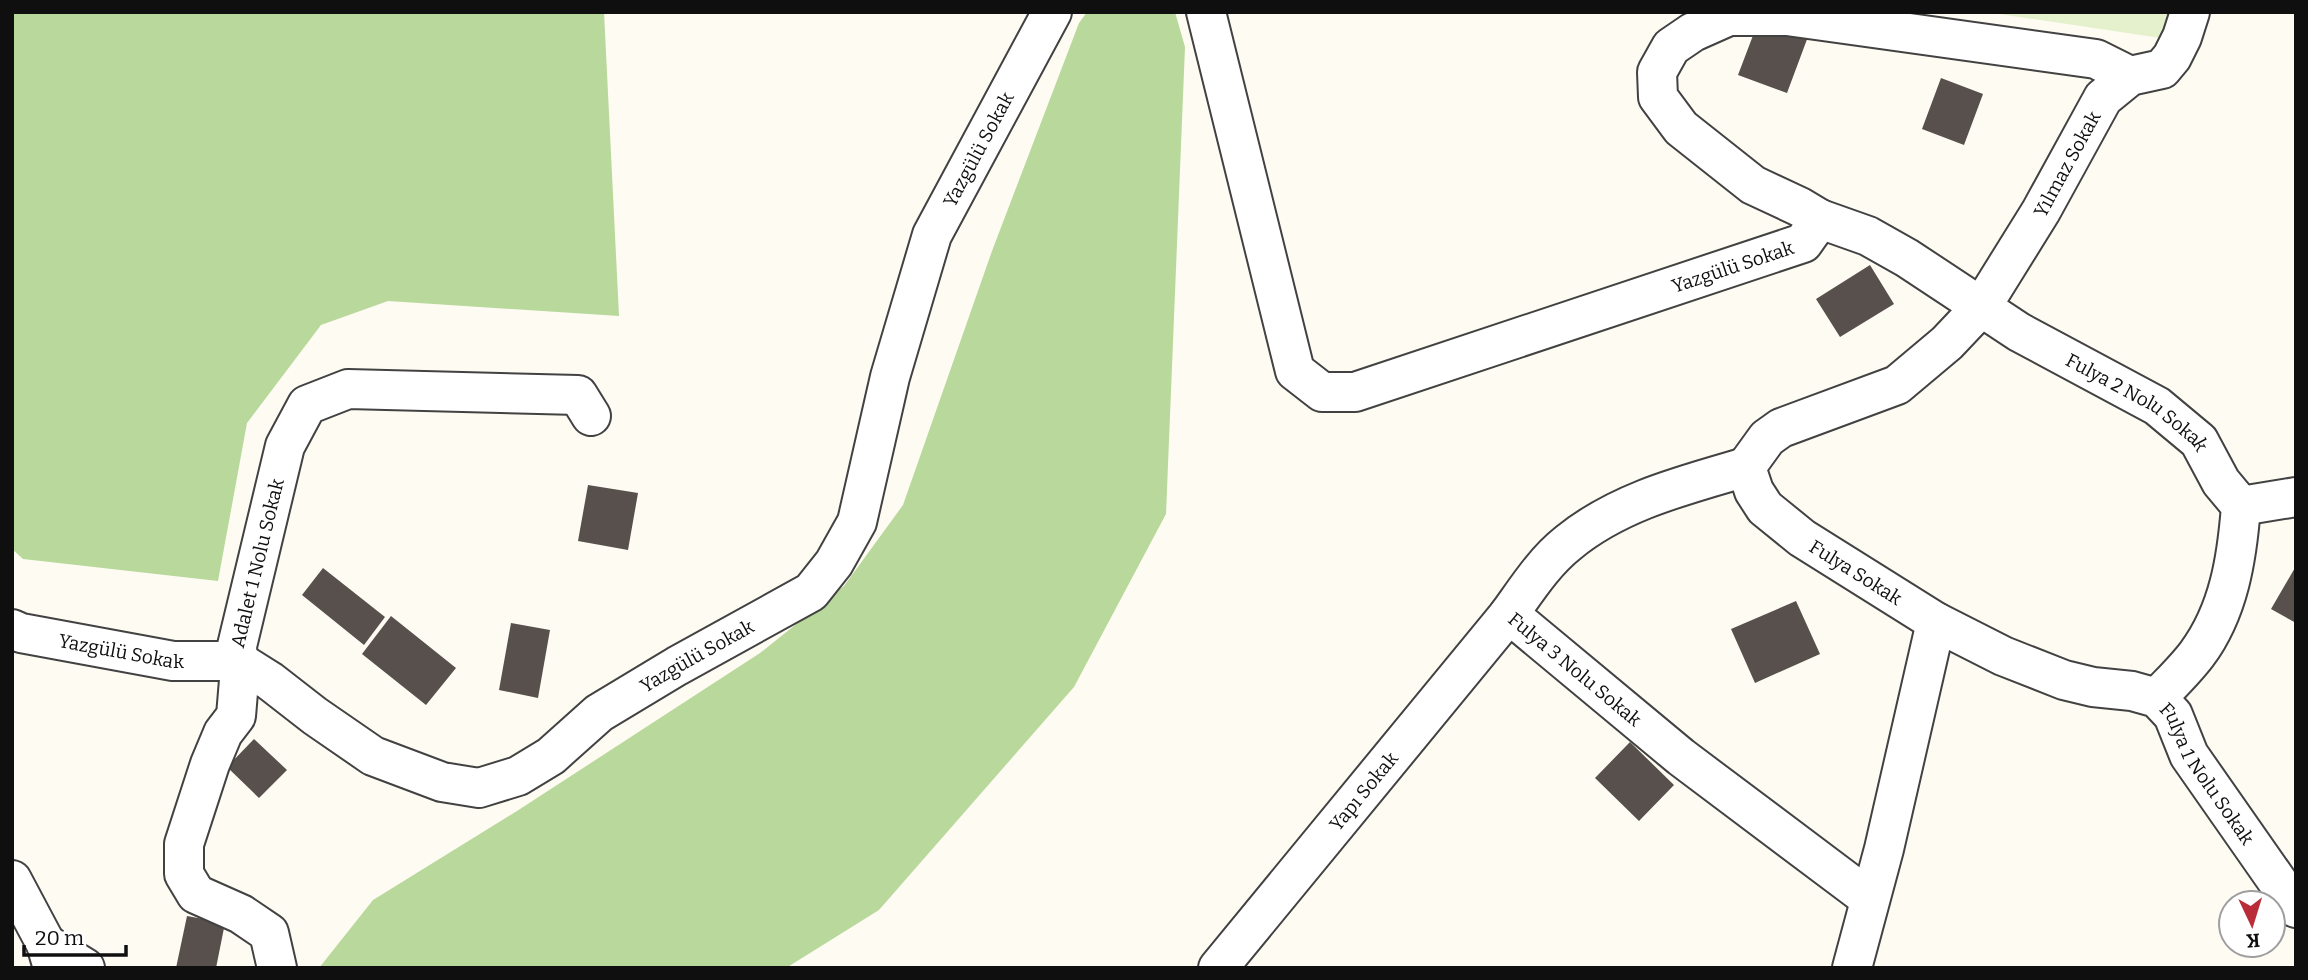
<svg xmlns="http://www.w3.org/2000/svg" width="2308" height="980" font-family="Bitter,serif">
	<rect width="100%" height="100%" fill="#fefbf2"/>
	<path fill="#b9d89c" d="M 12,12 L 604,12 L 619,316 L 388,301 L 321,325 L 247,423 L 218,581 L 23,559 L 12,549 Z
		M 1087,12 L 1175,12 L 1185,47 L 1166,514 L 1074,687 L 879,910 L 786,968 L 319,968 L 373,900 L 517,811 L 760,653 L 844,586 L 903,505 L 992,251 L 1079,23 Z"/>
	<path fill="#e5f0cd" d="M 1986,12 L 2177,12 L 2167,39 Z"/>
	<path fill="#57504c" d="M 1760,17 L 1809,34 L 1787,93 L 1738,75 Z
		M 1941,78 L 1983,94 L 1964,145 L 1922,129 Z
		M 1870,265 L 1894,304 L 1840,337 L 1816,299 Z
		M 588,485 L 638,493 L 628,550 L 578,541 Z
		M 2296,566 L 2296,623 L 2271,609 Z
		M 323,568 L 385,617 L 364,645 L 302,595 Z
		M 1796,601 L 1820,654 L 1755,683 L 1731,629 Z
		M 391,616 L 456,668 L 426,705 L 362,654 Z
		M 511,623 L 550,630 L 538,698 L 499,690 Z
		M 254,739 L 287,770 L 259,798 L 227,767 Z
		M 1630,742 L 1674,785 L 1639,821 L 1595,778 Z
		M 187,916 L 225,923 L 216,968 L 176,968 Z"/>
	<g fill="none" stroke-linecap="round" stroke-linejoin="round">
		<defs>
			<g id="minor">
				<path id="s1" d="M 1206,12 L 1295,371 L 1322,392 L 1355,392 L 1803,243 L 1820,219 L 1800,207 L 1753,185 L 1681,128 L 1658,97 L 1657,72 L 1671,47 L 1693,32 L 1729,16 L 1787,16 L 2096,59 L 2130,76"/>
				<path id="s2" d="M 1820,219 L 1868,236 L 1907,258 L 2019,332 L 2157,406 L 2199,441 L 2221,482 L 2241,506 C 2237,558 2229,611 2197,654 C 2185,670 2170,684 2157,698"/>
				<path d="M 2241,506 L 2296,497"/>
				<path id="s3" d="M 1509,614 L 1681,757 L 1870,899"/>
				<path id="s4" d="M 1936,622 L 2003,656 L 2064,680 L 2093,687 L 2132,691 L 2157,698 L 2173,715 L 2189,755 L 2296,908"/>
				<path id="s5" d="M 12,629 L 21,633 L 173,661 L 238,661 L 270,681 L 315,716 L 373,756 L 442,782 L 479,788 L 518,776 L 551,756 L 599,713 L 677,666 L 811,592 L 834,563 L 857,522 L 890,377 L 932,235 L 1052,12"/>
				<path d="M 12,880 L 46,944 L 53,968"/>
				<path d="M 46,944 L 85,968"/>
				<path id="s6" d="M 277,968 L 269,933 L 241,914 L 196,894 L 184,874 L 184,844 L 210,764 L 223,733 L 236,716 L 239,680 L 237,646 L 285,446 L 307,405 L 348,389 L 578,395 L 591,416"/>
				<path id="s7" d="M 1852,968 L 1884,849 L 1936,622 L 1802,538 L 1765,508 L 1754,491 L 1746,467 L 1767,438 L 1781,428 L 1897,385 L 1947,343 L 1982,306 L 2041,211 L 2103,98 L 2130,76 L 2162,69 L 2172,57 L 2182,37 L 2190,12"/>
			</g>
			<g id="tertiary">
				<path id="s8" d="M 1218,968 L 1509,614 C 1527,589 1544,562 1568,543 C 1619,501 1685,485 1746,467"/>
			</g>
		</defs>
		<use href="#minor" stroke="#424242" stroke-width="42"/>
		<use href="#tertiary" stroke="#424242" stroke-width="42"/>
		<use href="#minor" stroke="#fff" stroke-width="38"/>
		<use href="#tertiary" stroke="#fff" stroke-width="38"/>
	</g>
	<g text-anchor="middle" stroke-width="7" stroke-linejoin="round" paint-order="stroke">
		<g font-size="19" fill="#0f0f0f" stroke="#fff">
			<text dy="7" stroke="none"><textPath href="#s5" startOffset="1372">Yazgülü Sokak</textPath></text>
			<text dy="7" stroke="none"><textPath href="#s7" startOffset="1066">Yılmaz Sokak</textPath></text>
			<text dy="7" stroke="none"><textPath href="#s1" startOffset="835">Yazgülü Sokak</textPath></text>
			<text dy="7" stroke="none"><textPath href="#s2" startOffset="368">Fulya 2 Nolu Sokak</textPath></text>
			<text dy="7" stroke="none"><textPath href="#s6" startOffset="467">Adalet 1 Nolu Sokak</textPath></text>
			<text transform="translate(1856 572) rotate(32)" y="7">Fulya Sokak</text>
			<text dy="7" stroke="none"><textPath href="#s5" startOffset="112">Yazgülü Sokak</textPath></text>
			<text dy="7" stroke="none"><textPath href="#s5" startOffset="763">Yazgülü Sokak</textPath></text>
			<text dy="7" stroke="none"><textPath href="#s3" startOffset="86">Fulya 3 Nolu Sokak</textPath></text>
			<text dy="7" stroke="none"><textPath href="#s4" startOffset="327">Fulya 1 Nolu Sokak</textPath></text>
			<text dy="7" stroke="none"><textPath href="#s8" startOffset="229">Yapı Sokak</textPath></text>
		</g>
	</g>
	<rect width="2308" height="980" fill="none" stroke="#0f0f0f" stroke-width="28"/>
	<g transform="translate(2252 924) rotate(176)"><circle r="33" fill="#ffffff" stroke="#9f9f9f" stroke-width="2"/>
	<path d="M0-5L12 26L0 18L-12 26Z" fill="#ba2c37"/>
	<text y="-10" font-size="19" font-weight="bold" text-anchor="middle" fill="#0f0f0f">K</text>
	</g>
	<path d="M24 945v10h102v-10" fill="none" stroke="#0f0f0f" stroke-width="3.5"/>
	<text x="35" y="945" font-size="21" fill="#0f0f0f" stroke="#ffffff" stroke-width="5" paint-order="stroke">20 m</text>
</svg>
